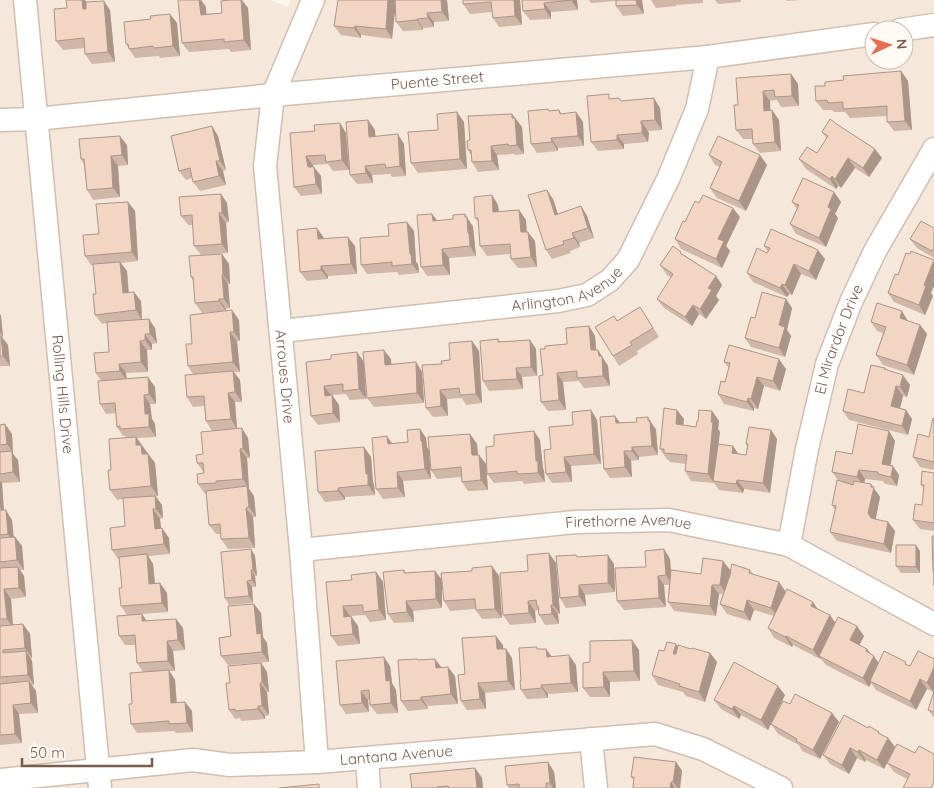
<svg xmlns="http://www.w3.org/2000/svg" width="934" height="788" font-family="Quicksand,sans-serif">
	<rect width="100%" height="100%" fill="#fdf6ec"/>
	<path fill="#f5e8da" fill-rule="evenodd" d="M 0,0 L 270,0 L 288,7 L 291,0 L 934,0 L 934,788 L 0,788 ZM 874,30 L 904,30 L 904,60 L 874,60 Z"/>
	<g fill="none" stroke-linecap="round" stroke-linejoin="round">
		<defs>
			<g id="minor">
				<path id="s1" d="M 25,0 L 100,788"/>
				<path id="s2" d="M 313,0 L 273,95 L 265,166 L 301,550 L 317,762"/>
				<path d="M 900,30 L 934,25"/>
				<path id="s3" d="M 0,120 L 36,119 L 273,95 L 708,57 L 874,34"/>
				<path id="s4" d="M 281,331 L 558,301 L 587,295 L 610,280 L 628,260 L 669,177 L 697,109 L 708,57"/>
				<path id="s5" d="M 789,545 L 807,449 L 827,364 L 851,302 L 875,251 L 934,149"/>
				<path id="s6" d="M 301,550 L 575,522 L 669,520 L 789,545 L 934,624"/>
				<path d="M 591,739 L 596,788"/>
				<path d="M 367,758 L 369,788"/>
				<path id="s7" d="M 0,780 L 193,760 L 230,765 L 317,762 L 655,734 L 703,749 L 781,788"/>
			</g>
		</defs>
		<use href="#minor" stroke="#d1beb0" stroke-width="25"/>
		<use href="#minor" stroke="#fff" stroke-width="22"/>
	</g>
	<path fill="#d1b7a8" d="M 85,0 L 86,2 L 110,10 L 115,62 L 92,64 L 85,54 L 85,48 L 63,50 L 56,41 L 67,8 Z
		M 178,0 L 201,0 L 206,7 L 206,14 L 222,13 L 248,8 L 251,50 L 231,52 L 229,49 L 189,52 L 182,43 Z
		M 376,0 L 447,0 L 449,21 L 434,22 L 434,27 L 423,28 L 423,30 L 403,31 L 396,22 L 395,8 L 392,39 L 361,35 L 361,38 L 341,35 L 334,26 Z
		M 520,0 L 522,25 L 499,27 L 493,18 L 492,12 L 470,14 L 463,4 Z
		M 522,0 L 577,0 L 578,10 L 551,12 L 551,19 L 530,20 L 523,11 Z
		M 589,0 L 642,0 L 644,14 L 623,16 L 616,6 L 616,1 L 591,3 Z
		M 651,0 L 703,0 L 703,3 L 676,5 L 676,6 L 656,8 Z
		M 715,0 L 741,0 L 741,2 L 718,4 Z
		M 786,0 L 801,0 L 787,1 Z
		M 177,23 L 180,56 L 160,58 L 159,56 L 135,58 L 126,44 Z
		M 901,71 L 908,81 L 912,130 L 894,131 L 887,122 L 887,116 L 850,118 L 845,112 L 834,112 L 832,110 L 823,110 L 816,101 L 825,86 L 844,80 Z
		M 791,74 L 798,84 L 799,106 L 781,107 L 777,100 L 770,101 L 770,110 L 772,110 L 779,120 L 781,151 L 760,153 L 753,144 L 753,139 L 743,139 L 736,130 L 738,105 Z
		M 612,99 L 660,108 L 662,130 L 647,131 L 649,133 L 648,142 L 624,144 L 624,149 L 598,151 L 591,142 Z
		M 559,110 L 562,114 L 576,112 L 583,122 L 584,146 L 558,148 L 558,151 L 537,153 L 531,144 L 550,111 Z
		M 512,114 L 522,127 L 524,154 L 515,155 L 514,154 L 497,155 L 499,170 L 478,172 L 472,162 L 471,155 L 468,150 L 470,140 Z
		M 368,120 L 375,130 L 375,136 L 404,144 L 406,176 L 392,177 L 390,174 L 372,175 L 373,183 L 357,184 L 350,175 Z
		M 464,122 L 467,169 L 418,173 L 411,163 L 438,130 Z
		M 340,123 L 346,133 L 349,170 L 333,171 L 328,164 L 313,165 L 313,167 L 321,176 L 322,194 L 301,196 L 294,187 L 315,131 Z
		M 212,126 L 218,136 L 226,170 L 223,171 L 226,185 L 200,191 L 193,182 L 192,178 L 186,180 L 179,171 Z
		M 840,127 L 882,158 L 869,177 L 855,168 L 841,188 L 838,186 L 836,189 L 806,169 L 799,159 L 817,153 L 827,139 L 822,132 Z
		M 127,145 L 128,165 L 118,166 L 120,197 L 93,200 L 87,190 L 84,165 L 81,159 Z
		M 709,155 L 767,165 L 746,211 L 717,198 L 710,188 L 720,167 L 715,165 Z
		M 834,192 L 841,202 L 835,214 L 838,218 L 826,247 L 796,234 L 790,224 L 797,209 L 792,202 Z
		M 221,194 L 227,203 L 229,222 L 226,223 L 228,253 L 201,255 L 194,246 L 193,225 L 188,225 L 181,216 Z
		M 492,195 L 498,205 L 499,212 L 519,210 L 526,220 L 527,232 L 535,241 L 537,267 L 518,268 L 511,259 L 511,254 L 487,256 L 480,246 L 479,223 L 475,218 Z
		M 553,199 L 558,214 L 581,206 L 587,216 L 594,238 L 579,243 L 580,247 L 570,251 L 571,253 L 552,259 L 546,250 Z
		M 128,202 L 135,211 L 138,261 L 121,263 L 127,271 L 129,292 L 141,301 L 142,319 L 155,328 L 157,343 L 152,344 L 152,350 L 147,350 L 148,372 L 126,373 L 126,379 L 155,387 L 156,404 L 150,404 L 152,419 L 155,424 L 156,437 L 137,438 L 155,463 L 158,496 L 156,496 L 162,505 L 163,518 L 160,519 L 161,528 L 169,538 L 170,554 L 148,556 L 153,564 L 155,584 L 160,583 L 167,593 L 168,612 L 142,614 L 146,620 L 183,628 L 185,650 L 173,651 L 175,671 L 169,671 L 175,680 L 177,702 L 185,702 L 192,711 L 193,732 L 176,733 L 174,731 L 137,733 L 131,724 L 132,704 L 143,672 L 137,663 L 135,645 L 125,645 L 119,636 L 127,615 L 121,606 L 122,588 L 119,559 L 118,559 L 112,550 L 125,526 L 123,499 L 117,500 L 110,490 L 111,470 L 126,438 L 125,436 L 123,436 L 117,427 L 116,413 L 106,414 L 100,404 L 101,381 L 96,373 L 109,352 L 107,323 L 102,324 L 95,315 L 96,294 L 93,265 L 91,265 L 85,256 L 99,234 Z
		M 699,203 L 740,217 L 726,246 L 730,251 L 722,268 L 681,249 L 675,239 L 685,222 Z
		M 432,214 L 437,220 L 472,224 L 473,227 L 476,256 L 449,258 L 450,275 L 427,276 L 421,267 Z
		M 407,222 L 414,231 L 416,262 L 418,264 L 419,273 L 399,275 L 397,272 L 367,274 L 361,265 L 389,236 Z
		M 934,228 L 934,258 L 917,248 L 910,239 Z
		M 324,238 L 324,239 L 355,246 L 357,274 L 328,276 L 328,279 L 307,281 L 300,272 Z
		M 764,246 L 825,259 L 816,280 L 801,274 L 792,295 L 789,294 L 787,297 L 753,282 L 747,273 L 768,252 Z
		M 222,254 L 229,264 L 230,284 L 228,284 L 230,308 L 226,309 L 226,311 L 202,313 L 195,303 L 194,282 L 191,277 Z
		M 683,254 L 716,276 L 722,285 L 716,296 L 719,300 L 706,319 L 699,314 L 692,326 L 664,308 L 657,299 L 671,278 L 667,275 L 660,265 Z
		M 898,275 L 931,293 L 933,296 L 925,315 L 894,302 L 888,293 Z
		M 786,299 L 792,308 L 787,330 L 791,336 L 785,357 L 751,347 L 745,338 L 755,318 Z
		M 0,314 L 1,316 L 3,337 L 2,337 L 8,345 L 10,366 L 0,366 Z
		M 646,316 L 659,337 L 637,351 L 638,354 L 619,366 L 613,356 L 617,320 Z
		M 239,320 L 240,341 L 237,341 L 240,372 L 234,372 L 240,380 L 242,402 L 235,402 L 237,429 L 212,431 L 206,421 L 204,406 L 193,407 L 187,397 L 193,374 L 188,366 L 192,344 Z
		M 908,321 L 920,325 L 927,334 L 914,375 L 883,365 L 876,355 L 883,333 L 877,331 L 871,322 Z
		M 589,326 L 595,336 L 596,350 L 598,350 L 608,366 L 610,386 L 584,388 L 579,381 L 563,382 L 566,410 L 548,411 L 541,402 L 545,349 L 567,344 Z
		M 498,339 L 500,342 L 530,340 L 536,349 L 537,376 L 522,377 L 523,389 L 489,391 L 483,381 Z
		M 472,341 L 479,351 L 482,403 L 466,405 L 462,398 L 447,399 L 448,416 L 433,417 L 426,408 L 450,360 Z
		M 391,359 L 391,364 L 416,362 L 422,372 L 424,403 L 374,407 L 367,398 Z
		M 306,362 L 364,362 L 366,399 L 350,400 L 346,394 L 331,395 L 332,395 L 339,405 L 340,422 L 318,425 L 311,416 Z
		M 724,362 L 786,369 L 780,391 L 764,386 L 758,409 L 754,408 L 754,411 L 724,404 L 718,394 L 725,382 L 729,368 Z
		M 885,368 L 910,385 L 907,397 L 903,396 L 900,408 L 906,410 L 912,419 L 908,435 L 849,420 L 843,411 L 864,393 Z
		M 591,410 L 597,420 L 601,464 L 571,466 L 572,482 L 552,483 L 546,474 L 551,449 L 573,425 Z
		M 712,411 L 719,421 L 718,429 L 720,432 L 718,444 L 733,446 L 738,454 L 746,455 L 747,446 L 746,444 L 771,430 L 777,439 L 770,493 L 744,489 L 743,493 L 719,490 L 714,483 L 691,481 L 685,471 L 686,464 L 670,462 L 666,458 L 660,449 L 684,419 L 683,425 L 696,427 L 698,421 Z
		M 934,419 L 934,470 L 920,467 L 913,457 L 929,437 Z
		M 620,423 L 655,427 L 656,430 L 658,455 L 639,457 L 639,460 L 631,461 L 632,477 L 610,478 L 604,469 Z
		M 5,424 L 12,434 L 13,454 L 18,460 L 20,482 L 2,483 L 4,510 L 12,520 L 14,537 L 15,537 L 22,546 L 24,570 L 20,570 L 24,576 L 26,597 L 11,599 L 13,625 L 23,624 L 30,634 L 32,658 L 31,658 L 32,661 L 34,685 L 32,685 L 36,691 L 38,713 L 19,714 L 22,743 L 0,745 L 0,425 Z
		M 420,429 L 426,438 L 431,479 L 403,481 L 405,497 L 383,499 L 376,489 L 392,443 L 408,442 Z
		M 889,431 L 895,441 L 890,465 L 899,475 L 897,486 L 885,484 L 883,481 L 865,479 L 864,483 L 871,484 L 880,497 L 875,519 L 888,522 L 895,531 L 891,553 L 837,541 L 830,532 L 835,510 L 832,505 L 838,480 L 832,472 L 852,454 Z
		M 470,434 L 477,444 L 478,455 L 479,455 L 486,464 L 488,490 L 468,491 L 462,482 L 461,477 L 437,479 L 431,470 Z
		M 248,438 L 250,458 L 247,458 L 249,489 L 254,496 L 256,517 L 253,517 L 255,548 L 228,549 L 221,539 L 221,534 L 216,534 L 209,525 L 206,494 L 205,494 L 198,484 L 204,473 L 197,463 L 203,454 Z
		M 540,440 L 543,468 L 544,471 L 545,482 L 524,484 L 522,481 L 494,483 L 487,474 L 494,446 Z
		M 364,447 L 371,457 L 373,482 L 374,484 L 375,495 L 345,497 L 345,500 L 325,502 L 318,492 Z
		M 934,473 L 934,531 L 920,529 L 913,520 L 922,505 L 924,489 L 921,485 Z
		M 251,549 L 255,556 L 257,576 L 255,576 L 256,587 L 252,587 L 253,603 L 229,605 L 225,598 Z
		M 664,549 L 670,559 L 671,570 L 701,574 L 723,561 L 730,570 L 750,570 L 753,574 L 818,610 L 835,623 L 864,636 L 859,645 L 871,654 L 878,663 L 908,665 L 910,666 L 918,651 L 933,692 L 927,689 L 916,710 L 876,690 L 871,683 L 869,687 L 826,665 L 820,658 L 820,659 L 793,645 L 792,647 L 774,638 L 768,628 L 774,616 L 754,610 L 750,621 L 727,614 L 720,604 L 723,594 L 719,594 L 716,616 L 674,611 L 668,602 L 669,585 L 664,585 L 666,607 L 624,610 L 617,601 L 646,567 Z
		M 920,551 L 920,573 L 901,573 L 896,566 Z
		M 576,555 L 578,557 L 614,564 L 615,592 L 585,595 L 586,606 L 566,608 L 560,598 Z
		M 556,563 L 560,614 L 558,614 L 559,624 L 545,625 L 539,615 L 538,610 L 535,611 L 536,623 L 510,625 L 503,615 L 528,571 Z
		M 404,570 L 406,573 L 435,571 L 442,580 L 442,608 L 413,611 L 414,622 L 394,623 L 388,614 Z
		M 376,572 L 383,582 L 386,620 L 370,622 L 365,615 L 350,616 L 358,626 L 360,644 L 338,646 L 331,636 L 352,580 Z
		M 499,576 L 502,618 L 482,619 L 475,609 L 450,611 L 444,601 Z
		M 254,604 L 261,613 L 263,637 L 267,643 L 269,662 L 228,665 L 221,656 Z
		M 632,640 L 639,650 L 640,681 L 610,682 L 610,697 L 590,697 L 583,688 L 590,662 Z
		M 503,645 L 503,649 L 506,649 L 512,658 L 515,690 L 485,693 L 486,709 L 467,710 L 461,701 L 465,674 Z
		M 678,647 L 710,653 L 717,662 L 705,702 L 686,696 L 683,692 L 658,685 L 652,675 L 664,651 Z
		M 539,649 L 552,657 L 576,665 L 578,692 L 548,694 L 548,698 L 527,699 L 521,690 L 521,681 Z
		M 417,659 L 418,660 L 441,668 L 455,676 L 458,704 L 427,706 L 428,709 L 408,711 L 401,701 Z
		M 261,663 L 267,672 L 269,692 L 267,692 L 269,715 L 265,716 L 265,719 L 241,721 L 240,718 L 235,719 L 229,710 L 230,683 Z
		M 390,666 L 392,683 L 396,690 L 398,713 L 377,714 L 370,705 L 370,700 L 368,700 L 369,712 L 346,714 L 340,705 Z
		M 934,691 L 934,718 L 928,710 Z
		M 785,695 L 768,730 L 741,715 L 739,719 L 721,709 L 714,700 Z
		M 790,704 L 832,713 L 839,722 L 820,759 L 802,751 L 799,745 L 778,734 L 771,724 Z
		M 868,728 L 879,732 L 880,734 L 888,738 L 895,747 L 884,769 L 866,760 L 865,762 L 857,758 L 849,774 L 830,764 L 823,755 Z
		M 915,753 L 934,754 L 907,779 L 894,772 L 887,763 Z
		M 548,762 L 554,772 L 556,788 L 509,788 L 507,785 Z
		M 676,762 L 682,771 L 680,788 L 633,788 L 634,780 L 631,777 Z
		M 475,768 L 482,778 L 483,788 L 412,788 Z"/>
	<path fill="#aa9588" d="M 82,0 L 85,0 L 88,5 L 90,18 L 83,9 Z
		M 199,0 L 201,0 L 206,7 L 207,24 L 201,15 Z
		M 241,0 L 242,0 L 248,8 L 251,50 L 244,40 Z
		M 388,0 L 395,0 L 396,2 L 392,39 L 386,29 Z
		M 441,0 L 447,0 L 449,21 L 442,12 Z
		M 514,0 L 520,0 L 522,25 L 515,16 Z
		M 571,0 L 577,0 L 578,10 Z
		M 636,0 L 642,0 L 644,14 L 637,5 Z
		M 104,1 L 110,10 L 115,62 L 108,52 Z
		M 544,3 L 551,12 L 551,19 L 545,9 Z
		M 427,13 L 434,22 L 434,27 L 428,18 Z
		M 170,14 L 177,23 L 180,56 L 173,46 Z
		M 417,19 L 423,28 L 423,30 L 417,20 Z
		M 355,26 L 361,35 L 361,38 L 354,28 Z
		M 901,71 L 908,81 L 912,130 L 905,121 Z
		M 791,74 L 798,84 L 799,106 L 792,96 Z
		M 763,91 L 770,101 L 771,120 L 764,111 Z
		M 654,98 L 660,108 L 662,130 L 655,120 Z
		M 772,110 L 779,120 L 781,151 L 775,142 Z
		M 457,112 L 464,122 L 467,169 L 460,159 Z
		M 576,112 L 583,122 L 584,146 L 578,136 Z
		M 512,114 L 522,127 L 524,154 L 517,145 Z
		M 368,120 L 375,130 L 376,146 L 369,137 Z
		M 641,121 L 649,133 L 648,142 L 642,133 Z
		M 340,123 L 346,133 L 349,170 L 342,160 Z
		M 212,126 L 218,136 L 226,170 L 220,161 Z
		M 398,134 L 404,144 L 406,176 L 400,166 Z
		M 617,135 L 624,144 L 624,149 L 617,140 Z
		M 120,136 L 127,145 L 128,165 L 122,155 Z
		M 551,138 L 558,148 L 558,151 L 552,142 Z
		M 491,146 L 497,155 L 499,170 L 492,161 Z
		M 875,149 L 882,158 L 869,177 L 863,168 Z
		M 760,155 L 767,165 L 746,211 L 739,201 Z
		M 111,156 L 118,166 L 120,197 L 113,188 Z
		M 306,156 L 313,165 L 314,177 L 308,167 Z
		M 848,158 L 855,168 L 841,188 L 835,179 Z
		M 216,161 L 223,171 L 226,185 L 219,176 Z
		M 365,166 L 372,175 L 373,183 L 366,173 Z
		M 314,167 L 321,176 L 322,194 L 316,184 Z
		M 832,176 L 838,186 L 836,189 L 830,179 Z
		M 547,190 L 553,199 L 561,224 L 555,215 Z
		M 834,192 L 841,202 L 835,214 L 838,218 L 826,247 L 819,238 L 828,207 Z
		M 221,194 L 227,203 L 229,222 L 222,213 Z
		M 492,195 L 498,205 L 500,222 L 493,212 Z
		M 128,202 L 135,211 L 138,261 L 132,252 Z
		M 581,206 L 587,216 L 594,238 L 588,228 Z
		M 733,208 L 740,217 L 726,246 L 730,251 L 722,268 L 716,259 L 718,239 Z
		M 519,210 L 526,220 L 527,242 L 521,232 Z
		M 219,213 L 226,223 L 228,253 L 222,244 Z
		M 432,214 L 439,223 L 433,221 Z
		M 465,214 L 473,227 L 476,256 L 470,246 Z
		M 407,222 L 414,231 L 416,262 L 418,264 L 419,273 L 412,264 L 410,254 Z
		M 317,228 L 324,238 L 325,249 L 318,239 Z
		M 528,232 L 535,241 L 537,267 L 531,257 Z
		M 572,233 L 579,243 L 580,247 L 574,238 Z
		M 348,237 L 355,246 L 357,274 L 351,264 Z
		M 442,249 L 449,258 L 450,275 L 443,265 Z
		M 818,250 L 825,259 L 816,280 L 809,271 Z
		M 222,254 L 229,264 L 230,284 L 223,275 Z
		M 934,260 L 934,286 L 931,293 L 933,296 L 925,315 L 919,305 L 924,285 Z
		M 120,262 L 127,271 L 129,302 L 123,293 Z
		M 794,264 L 801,274 L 792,295 L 785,285 Z
		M 321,266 L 328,276 L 328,279 L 321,270 Z
		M 222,275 L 228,284 L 230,308 L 224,299 Z
		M 716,276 L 722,285 L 716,296 L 719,300 L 706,319 L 700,309 L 708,288 Z
		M 782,284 L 789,294 L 787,297 L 780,288 Z
		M 134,292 L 141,301 L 142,320 L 136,310 Z
		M 219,299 L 226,309 L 226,311 L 219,301 Z
		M 786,299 L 792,308 L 787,330 L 791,336 L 785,357 L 779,348 L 779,325 Z
		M 693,305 L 699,314 L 692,326 L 685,317 Z
		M 232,310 L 239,320 L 240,341 L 234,332 Z
		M 902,311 L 908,321 L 900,318 Z
		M 0,314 L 1,316 L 3,337 L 0,332 Z
		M 149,319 L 155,328 L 157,343 L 150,334 Z
		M 920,325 L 927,334 L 914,375 L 907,365 Z
		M 589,326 L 595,336 L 597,360 L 591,350 Z
		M 230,332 L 237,341 L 240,372 L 233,362 Z
		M 145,334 L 152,344 L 152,350 L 145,340 Z
		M 1,336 L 8,345 L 10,366 L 3,356 Z
		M 530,340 L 536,349 L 537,376 L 531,367 Z
		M 140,341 L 147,350 L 148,372 L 141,362 Z
		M 472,341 L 479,351 L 482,403 L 476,394 Z
		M 384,350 L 391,359 L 392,374 L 385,365 Z
		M 598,350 L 608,366 L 610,386 L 603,376 Z
		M 357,352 L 364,362 L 366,399 L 359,389 Z
		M 779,359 L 786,369 L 780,391 L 773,381 Z
		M 416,362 L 422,372 L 424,403 L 417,393 Z
		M 119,364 L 126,373 L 127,381 L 120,371 Z
		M 516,368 L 522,377 L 523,389 L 517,379 Z
		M 233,371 L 240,380 L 242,402 L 235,392 Z
		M 557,373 L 563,382 L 566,410 L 559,400 Z
		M 903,375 L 910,385 L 907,397 L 900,387 Z
		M 148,377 L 155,387 L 156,404 L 149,394 Z
		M 757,377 L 764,386 L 758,409 L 751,399 Z
		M 324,386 L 331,395 L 325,396 Z
		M 896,386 L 903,396 L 898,416 L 891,406 Z
		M 440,390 L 447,399 L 448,416 L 441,406 Z
		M 228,393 L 235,402 L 237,429 L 231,419 Z
		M 144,395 L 150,404 L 152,419 L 155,424 L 156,437 L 149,427 L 145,414 Z
		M 332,395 L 339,405 L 340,422 L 333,413 Z
		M 748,398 L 754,408 L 754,411 L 747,402 Z
		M 591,410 L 597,420 L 601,464 L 594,454 Z
		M 677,410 L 684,419 L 682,434 L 676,424 Z
		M 906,410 L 912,419 L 908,435 L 902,426 Z
		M 712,411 L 719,421 L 718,429 L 720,432 L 714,481 L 713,481 L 714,483 L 708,474 Z
		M 615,416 L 622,425 L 616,423 Z
		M 648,417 L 656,430 L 658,455 L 652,446 Z
		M 5,424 L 12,434 L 13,454 L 18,460 L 20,482 L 13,472 L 12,451 L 7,444 Z
		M 242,428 L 248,438 L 250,458 L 243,448 Z
		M 420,429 L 426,438 L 427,447 L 429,450 L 431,479 L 425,469 Z
		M 771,430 L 777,439 L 770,493 L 763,483 Z
		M 534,431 L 540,440 L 543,468 L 544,471 L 545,482 L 538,473 L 536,461 Z
		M 889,431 L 895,441 L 889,473 L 882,464 Z
		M 470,434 L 477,444 L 479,465 L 472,455 Z
		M 387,436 L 394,446 L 388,444 Z
		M 136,437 L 148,454 L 148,464 L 136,445 Z
		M 733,446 L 740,456 L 732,453 Z
		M 364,447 L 371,457 L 373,482 L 374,484 L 375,495 L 368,485 L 366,474 Z
		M 632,447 L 639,457 L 639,460 L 632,451 Z
		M 240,449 L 247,458 L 249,489 L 243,479 Z
		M 624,451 L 631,461 L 632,477 L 625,467 Z
		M 148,454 L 155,463 L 158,496 L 151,486 Z
		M 479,455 L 486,464 L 488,490 L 481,480 Z
		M 564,457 L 571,466 L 572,482 L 566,472 Z
		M 893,466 L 899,475 L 897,486 L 891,477 Z
		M 859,470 L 865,479 L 864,486 L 857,477 Z
		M 397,472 L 403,481 L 405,497 L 398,488 Z
		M 737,480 L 744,489 L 743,493 L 736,484 Z
		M 0,481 L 2,483 L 4,514 L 0,507 Z
		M 871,484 L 880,497 L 875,523 L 868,513 Z
		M 247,486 L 254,496 L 256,517 L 249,507 Z
		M 338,488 L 345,497 L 345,500 L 338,491 Z
		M 155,496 L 162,505 L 163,518 L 156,509 Z
		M 246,508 L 253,517 L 255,548 L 249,538 Z
		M 153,509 L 160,519 L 162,538 L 155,529 Z
		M 6,510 L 12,520 L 14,544 L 8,534 Z
		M 888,522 L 895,531 L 891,553 L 884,544 Z
		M 162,528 L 169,538 L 170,554 L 164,544 Z
		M 15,537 L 22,546 L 24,570 L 17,560 Z
		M 916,545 L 920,551 L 920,573 L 916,567 Z
		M 251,549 L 255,556 L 257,576 L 253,570 Z
		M 664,549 L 670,559 L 672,585 L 666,575 Z
		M 549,553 L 556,563 L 560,614 L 553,605 Z
		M 147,554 L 153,564 L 156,594 L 149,584 Z
		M 608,555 L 614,564 L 615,592 L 608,583 Z
		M 723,561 L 730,570 L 727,595 L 720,585 Z
		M 492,566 L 499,576 L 502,618 L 495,609 Z
		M 18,567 L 24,576 L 26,597 L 19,588 Z
		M 251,570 L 255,576 L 256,587 L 252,580 Z
		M 435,571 L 442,580 L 442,608 L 436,599 Z
		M 376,572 L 383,582 L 386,620 L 379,610 Z
		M 658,576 L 664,585 L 666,607 L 659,598 Z
		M 247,581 L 252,587 L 253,603 L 249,596 Z
		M 779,582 L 786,592 L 778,617 L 771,608 Z
		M 160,583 L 167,593 L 168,612 L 162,603 Z
		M 579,585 L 585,595 L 586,606 L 579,596 Z
		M 712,585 L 719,594 L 716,616 L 710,606 Z
		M 4,589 L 11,599 L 13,628 L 7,619 Z
		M 747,600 L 754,610 L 750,621 L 744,612 Z
		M 406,601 L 413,611 L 414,622 L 407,612 Z
		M 528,601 L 535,611 L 536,623 L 529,613 Z
		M 813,602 L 819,611 L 811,606 Z
		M 254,604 L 261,613 L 263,637 L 267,643 L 269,662 L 262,652 L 257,634 Z
		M 551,605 L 558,614 L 559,624 L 552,614 Z
		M 343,606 L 350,616 L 351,626 L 344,617 Z
		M 142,614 L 148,623 L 142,621 Z
		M 830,615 L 837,625 L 819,656 L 820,658 L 820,659 L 813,650 Z
		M 351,616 L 358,626 L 360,644 L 353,634 Z
		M 176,619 L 183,628 L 185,650 L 178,640 Z
		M 23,624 L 30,634 L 32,658 L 25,648 Z
		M 857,626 L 864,636 L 857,650 L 850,640 Z
		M 496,636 L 503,645 L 504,659 L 497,649 Z
		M 786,636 L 793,645 L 792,647 L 785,637 Z
		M 632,640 L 639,650 L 640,681 L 634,671 Z
		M 167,641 L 173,651 L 175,671 L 168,661 Z
		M 676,644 L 682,654 L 680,663 L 673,654 Z
		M 506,649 L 512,658 L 515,690 L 508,681 Z
		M 546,649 L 553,658 L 547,657 Z
		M 867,649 L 873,657 L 874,656 L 880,665 L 870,681 L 871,683 L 869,687 L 863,678 L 866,651 Z
		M 26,651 L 32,661 L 34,685 L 28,675 Z
		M 710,653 L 717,662 L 705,702 L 699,692 Z
		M 569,655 L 576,665 L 578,692 L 571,683 Z
		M 384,657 L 390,666 L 392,683 L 396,690 L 398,713 L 391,703 L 386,681 Z
		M 435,659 L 442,668 L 436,668 Z
		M 261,663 L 267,672 L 269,692 L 262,682 Z
		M 448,667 L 455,676 L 458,704 L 451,694 Z
		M 934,667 L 934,691 L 933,692 L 927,683 Z
		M 169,670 L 175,680 L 177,712 L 171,703 Z
		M 603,672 L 610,682 L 610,697 L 604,687 Z
		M 920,679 L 927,689 L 916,710 L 910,701 Z
		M 29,681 L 36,691 L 38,713 L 31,703 Z
		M 260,683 L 267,692 L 269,715 L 262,706 Z
		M 478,683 L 485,693 L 486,709 L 480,699 Z
		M 541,685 L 548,694 L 548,698 L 542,688 Z
		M 778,686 L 785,695 L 768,730 L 761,720 Z
		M 361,691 L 368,700 L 369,712 L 362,703 Z
		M 421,697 L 427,706 L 428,709 L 421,700 Z
		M 185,702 L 192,711 L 193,732 L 187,723 Z
		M 13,705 L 19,714 L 22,743 L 15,734 Z
		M 258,706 L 265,716 L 265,719 L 258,709 Z
		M 734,706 L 741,715 L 739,719 L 732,709 Z
		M 832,713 L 839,722 L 820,759 L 813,750 Z
		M 888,738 L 895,747 L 884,769 L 877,760 Z
		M 850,748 L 857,758 L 849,774 L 842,765 Z
		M 859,750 L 866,760 L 865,762 L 858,752 Z
		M 548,762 L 554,772 L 556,788 L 553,788 L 550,783 Z
		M 676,762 L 682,771 L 680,788 L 678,788 L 673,782 Z
		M 475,768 L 482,778 L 483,788 L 477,788 Z
		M 671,782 L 675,788 L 670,788 Z"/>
	<path fill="#f3d5c3" stroke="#aa9588" d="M 66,0 L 82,0 L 83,9 L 86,9 L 86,2 L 104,1 L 108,52 L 85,54 L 84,38 L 56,41 L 54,9 L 67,8 Z
		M 178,0 L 199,0 L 201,15 L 222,13 L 221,1 L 230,0 L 241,0 L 244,40 L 224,42 L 224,39 L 182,43 Z
		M 338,0 L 388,0 L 386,29 L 355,26 L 354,28 L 334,26 Z
		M 395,0 L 441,0 L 442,12 L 427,13 L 428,18 L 417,19 L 417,20 L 396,22 Z
		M 463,0 L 514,0 L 515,16 L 493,18 L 491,2 L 463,4 Z
		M 522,0 L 571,0 L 544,3 L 545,9 L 523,11 Z
		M 616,0 L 636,0 L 637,5 L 616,6 Z
		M 170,14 L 173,46 L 154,48 L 153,46 L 129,49 L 128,44 L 126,44 L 124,22 L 151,19 L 150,16 Z
		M 901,71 L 905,121 L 887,122 L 887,106 L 843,109 L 843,102 L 828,103 L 827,100 L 816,101 L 815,86 L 825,86 L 825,82 L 844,80 L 843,76 Z
		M 791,74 L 792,96 L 775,97 L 774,90 L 763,91 L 764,111 L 772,110 L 775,142 L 753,144 L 752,129 L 736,130 L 734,105 L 738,105 L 736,78 Z
		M 609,94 L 609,99 L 619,98 L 621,101 L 654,98 L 655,120 L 641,121 L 641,124 L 642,124 L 642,133 L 617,135 L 617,140 L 591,142 L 587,96 Z
		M 548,109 L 549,111 L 559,110 L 560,114 L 576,112 L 578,136 L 551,138 L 552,142 L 531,144 L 528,111 Z
		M 457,112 L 460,159 L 411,163 L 408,132 L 438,130 L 437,114 Z
		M 512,114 L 512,118 L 515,118 L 517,145 L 509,146 L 508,144 L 491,146 L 492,161 L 472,162 L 471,150 L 468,150 L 467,141 L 470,140 L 468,116 Z
		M 830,119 L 838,125 L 875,149 L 863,168 L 848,158 L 835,179 L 832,176 L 830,179 L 799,159 L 807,147 L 817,153 L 828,136 L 822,132 Z
		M 368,120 L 369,137 L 398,134 L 400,166 L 386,168 L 385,164 L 365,166 L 366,173 L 350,175 L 346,122 Z
		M 340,123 L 342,160 L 326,162 L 325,155 L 306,156 L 308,167 L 314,167 L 316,184 L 294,187 L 290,133 L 315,131 L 314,125 Z
		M 212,126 L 220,161 L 216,161 L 219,176 L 193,182 L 190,168 L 179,171 L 171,136 Z
		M 120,136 L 122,155 L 111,156 L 113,188 L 87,190 L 84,159 L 81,159 L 79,139 Z
		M 718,136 L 760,155 L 739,201 L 710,188 L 722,162 L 709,155 Z
		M 803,178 L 834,192 L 828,207 L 831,209 L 819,238 L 790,224 L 799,205 L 792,202 Z
		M 547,190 L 555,215 L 581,206 L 588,228 L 572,233 L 574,238 L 563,241 L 564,244 L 546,250 L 528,195 Z
		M 221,194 L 222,213 L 219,213 L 222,244 L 194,246 L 192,215 L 181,216 L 179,197 Z
		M 492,195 L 493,212 L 519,210 L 521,232 L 528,232 L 531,257 L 511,259 L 510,244 L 480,246 L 478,218 L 475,218 L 474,197 Z
		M 703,195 L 733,208 L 718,239 L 724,241 L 716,259 L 675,239 L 683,221 L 685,222 L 695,201 L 699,203 Z
		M 128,202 L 132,252 L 85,256 L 83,235 L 99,234 L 96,204 Z
		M 432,214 L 433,221 L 453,219 L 453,215 L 465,214 L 465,217 L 467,217 L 468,233 L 469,233 L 470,246 L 442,249 L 443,265 L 421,267 L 417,215 Z
		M 921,221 L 934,228 L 934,248 L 932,251 L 910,239 Z
		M 407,222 L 410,254 L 411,254 L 412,264 L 392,266 L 392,262 L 361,265 L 360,238 L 389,236 L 388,224 Z
		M 317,228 L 318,239 L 348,237 L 351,264 L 321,266 L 321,270 L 300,272 L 297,230 Z
		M 771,229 L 818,250 L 809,271 L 794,264 L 785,285 L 782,284 L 780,288 L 747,273 L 757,248 L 767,253 L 770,248 L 764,246 Z
		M 673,246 L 681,252 L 680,253 L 716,276 L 708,288 L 712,290 L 700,309 L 693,305 L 685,317 L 657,299 L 673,274 L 660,265 Z
		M 911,251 L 934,260 L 924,285 L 926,286 L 919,305 L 888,293 L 895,274 L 898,275 L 906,253 L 910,254 Z
		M 222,254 L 223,275 L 222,275 L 224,299 L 219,299 L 219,301 L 195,303 L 193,277 L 191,277 L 189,256 Z
		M 120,262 L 123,293 L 134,292 L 136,310 L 95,315 L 93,294 L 96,294 L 93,264 Z
		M 762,292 L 786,299 L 779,325 L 785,327 L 779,348 L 745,338 L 751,317 L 755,318 Z
		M 877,303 L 902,311 L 900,318 L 920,325 L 907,365 L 876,355 L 886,327 L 871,322 Z
		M 640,307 L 653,328 L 630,342 L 632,345 L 613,356 L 595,327 L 614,316 L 617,321 Z
		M 232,310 L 234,332 L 230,332 L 233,362 L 188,366 L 186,344 L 192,344 L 190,315 Z
		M 149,319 L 150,334 L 145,334 L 145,340 L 140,341 L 141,362 L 119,364 L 120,371 L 96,373 L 94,353 L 109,352 L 107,322 Z
		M 589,326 L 591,350 L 598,350 L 599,356 L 602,356 L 603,376 L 577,378 L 577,371 L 557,373 L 559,400 L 541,402 L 539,376 L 543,375 L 540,349 L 545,349 L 545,346 L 567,344 L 566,328 Z
		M 0,336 L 1,336 L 3,356 L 0,356 Z
		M 498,339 L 498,342 L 530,340 L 531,367 L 516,368 L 517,379 L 483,381 L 480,341 Z
		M 472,341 L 476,394 L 460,395 L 459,388 L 440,390 L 441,406 L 426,408 L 422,365 L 442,364 L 441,361 L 450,360 L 449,343 Z
		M 729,345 L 779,359 L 773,381 L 757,377 L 751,399 L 748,398 L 747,402 L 718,394 L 721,381 L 725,382 L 730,363 L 724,362 Z
		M 384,350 L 385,365 L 416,362 L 417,393 L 367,398 L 363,352 Z
		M 357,352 L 359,389 L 343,391 L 343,384 L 324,386 L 325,396 L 332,395 L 333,413 L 311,416 L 306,362 L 331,359 L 331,355 Z
		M 871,365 L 885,368 L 884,369 L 903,375 L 900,387 L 896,386 L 891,406 L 906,410 L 902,426 L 843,411 L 848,389 L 864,393 Z
		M 233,371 L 235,392 L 228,393 L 231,419 L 206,421 L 204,396 L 187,397 L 185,375 Z
		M 148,377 L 149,394 L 144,395 L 145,414 L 149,414 L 149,427 L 120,429 L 120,426 L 117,427 L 115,403 L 100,404 L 98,381 Z
		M 664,408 L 677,410 L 676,424 L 696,427 L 697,421 L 698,421 L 699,410 L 712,411 L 711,422 L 713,422 L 708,474 L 685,471 L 687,455 L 664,453 L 664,449 L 660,449 Z
		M 591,410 L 594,454 L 564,457 L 566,472 L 546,474 L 544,450 L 551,449 L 549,427 L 573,425 L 572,412 Z
		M 615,416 L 616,423 L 637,422 L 636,418 L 648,417 L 648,421 L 650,421 L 652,446 L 632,447 L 632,451 L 624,451 L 625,467 L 604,469 L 600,417 Z
		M 933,418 L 934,419 L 934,462 L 913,457 L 918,434 L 929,437 Z
		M 5,424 L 7,444 L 0,445 L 0,425 Z
		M 858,424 L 889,431 L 882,464 L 893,466 L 891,477 L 878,474 L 878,472 L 859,470 L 857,477 L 832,472 L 836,451 L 852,454 Z
		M 749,427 L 771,430 L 763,483 L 737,480 L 736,484 L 713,481 L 718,444 L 733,446 L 732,453 L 746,455 L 748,444 L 746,444 Z
		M 242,428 L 243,448 L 240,449 L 243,479 L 216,481 L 216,483 L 198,484 L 197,474 L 204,473 L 203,463 L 197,463 L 196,455 L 203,454 L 201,432 Z
		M 420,429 L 421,441 L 422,441 L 425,469 L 397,472 L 398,488 L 376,489 L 372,438 L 387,436 L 388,444 L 408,442 L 407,430 Z
		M 534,431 L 536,461 L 538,461 L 538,473 L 517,474 L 517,471 L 487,474 L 486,447 L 494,446 L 494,435 Z
		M 470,434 L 472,455 L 479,455 L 481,480 L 462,482 L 461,467 L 431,470 L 428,437 Z
		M 136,437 L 136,445 L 141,445 L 142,454 L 148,454 L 151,486 L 110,490 L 108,470 L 111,470 L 109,439 Z
		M 364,447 L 366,474 L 368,474 L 368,485 L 338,488 L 338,491 L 318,492 L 315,451 Z
		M 12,451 L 13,472 L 0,474 L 0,452 Z
		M 922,471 L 934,473 L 934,523 L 913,520 L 915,504 L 922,505 L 924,485 L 921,485 Z
		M 837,480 L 853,485 L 854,481 L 871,484 L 871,487 L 874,487 L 868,513 L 871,518 L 888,522 L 884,544 L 830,532 L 836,506 L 832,505 Z
		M 247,486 L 249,507 L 246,508 L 249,538 L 221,539 L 220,524 L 209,525 L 206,491 Z
		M 155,496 L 156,509 L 153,509 L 155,529 L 162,528 L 164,544 L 112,550 L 110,528 L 125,526 L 123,498 Z
		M 0,510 L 6,510 L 8,534 L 0,535 Z
		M 932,536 L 934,536 L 934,586 L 934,571 L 933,571 Z
		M 15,537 L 17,560 L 0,562 L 0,538 Z
		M 896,545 L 916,545 L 916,567 L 896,566 Z
		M 251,549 L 253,570 L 251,570 L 252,580 L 247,581 L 249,596 L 225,598 L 221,552 Z
		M 664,549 L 666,575 L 658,576 L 659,598 L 617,601 L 615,568 L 646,567 L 645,551 Z
		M 549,553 L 553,605 L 551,605 L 552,614 L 539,615 L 538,606 L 537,606 L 536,600 L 528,601 L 529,613 L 503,615 L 500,573 L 528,571 L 527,555 Z
		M 147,554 L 149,584 L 160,583 L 162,603 L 121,606 L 119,588 L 122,588 L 119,557 Z
		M 576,555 L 577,557 L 608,555 L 608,583 L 579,585 L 579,596 L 560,598 L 556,556 Z
		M 703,558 L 723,561 L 720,585 L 712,585 L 710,606 L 668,602 L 671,570 L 701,574 Z
		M 732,564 L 750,570 L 749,573 L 779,582 L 771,608 L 747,600 L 744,612 L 720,604 L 731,572 L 730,572 Z
		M 492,566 L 495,609 L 476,610 L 475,599 L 444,601 L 441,573 L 472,571 L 472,568 Z
		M 18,567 L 19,588 L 4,589 L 7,619 L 0,619 L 0,568 Z
		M 404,570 L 404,573 L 435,571 L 436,599 L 406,601 L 407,612 L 388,614 L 383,572 Z
		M 376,572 L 379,610 L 363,612 L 363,605 L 343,606 L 344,617 L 351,616 L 353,634 L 331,636 L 326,582 L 352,580 L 351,575 Z
		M 787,589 L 813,602 L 811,606 L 830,615 L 813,650 L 786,636 L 785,637 L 768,628 Z
		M 254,604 L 257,634 L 261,633 L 262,652 L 221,656 L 219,638 L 231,636 L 228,606 Z
		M 142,614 L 142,621 L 176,619 L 178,640 L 167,641 L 168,661 L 137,663 L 135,635 L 119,636 L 117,616 Z
		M 838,617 L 857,626 L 850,640 L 867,649 L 866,651 L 874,656 L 863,678 L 819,656 Z
		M 23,624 L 25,648 L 3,650 L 3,653 L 26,651 L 28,675 L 0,677 L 0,626 Z
		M 496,636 L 497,649 L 506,649 L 508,681 L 478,683 L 480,699 L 461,701 L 458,675 L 465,674 L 462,638 Z
		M 632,640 L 634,671 L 603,672 L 604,687 L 583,688 L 583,663 L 590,662 L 590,641 Z
		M 667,642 L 676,644 L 673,654 L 676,654 L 678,645 L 691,649 L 692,648 L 710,653 L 699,692 L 679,686 L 680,684 L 652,675 L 659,650 L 664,651 Z
		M 537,647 L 537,649 L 546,649 L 547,657 L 569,655 L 571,683 L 541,685 L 542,688 L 521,690 L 520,681 L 521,681 L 519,648 Z
		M 884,651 L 906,662 L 905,664 L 910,666 L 918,651 L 934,659 L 934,667 L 927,683 L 920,679 L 910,701 L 870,681 Z
		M 384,657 L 386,681 L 390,680 L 391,703 L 370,705 L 369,690 L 361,691 L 362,703 L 340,705 L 336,661 Z
		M 417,659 L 417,660 L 435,659 L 436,668 L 448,667 L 451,694 L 421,697 L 421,700 L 401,701 L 398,660 Z
		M 734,662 L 778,686 L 761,720 L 734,706 L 732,709 L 714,700 Z
		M 261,663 L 262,682 L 260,683 L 262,706 L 258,706 L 258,709 L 235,711 L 235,709 L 229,710 L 226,683 L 230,683 L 228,666 Z
		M 169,670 L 171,703 L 185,702 L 187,723 L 169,724 L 169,721 L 131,724 L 129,704 L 132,704 L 130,673 Z
		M 29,681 L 31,703 L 13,705 L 15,734 L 0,735 L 0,684 Z
		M 934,691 L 934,712 L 928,710 Z
		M 795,694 L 832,713 L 813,750 L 796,741 L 797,739 L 771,724 L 783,701 L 790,704 Z
		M 844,715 L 868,728 L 869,726 L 879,732 L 878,733 L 888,738 L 877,760 L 859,750 L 858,752 L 850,748 L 842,765 L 823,755 Z
		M 897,744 L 915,753 L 919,746 L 934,754 L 934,782 L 931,788 L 903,788 L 910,774 L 887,763 Z
		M 634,757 L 676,762 L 673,782 L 671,782 L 670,788 L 633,788 L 634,777 L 631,777 Z
		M 548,762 L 550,783 L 546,783 L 546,788 L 519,788 L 519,784 L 507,785 L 505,766 Z
		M 475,768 L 477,788 L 449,788 L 448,786 L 437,787 L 437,788 L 412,788 L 410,774 Z
		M 319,784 L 319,788 L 279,788 Z"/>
	<g text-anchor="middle" stroke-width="4" stroke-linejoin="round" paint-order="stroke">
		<g font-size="15" fill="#7a5c4d" stroke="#fffaf3">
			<text dy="5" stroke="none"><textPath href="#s3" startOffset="439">Puente Street</textPath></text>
			<text dy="5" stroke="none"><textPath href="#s4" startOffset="291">Arlington Avenue</textPath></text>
			<text dy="5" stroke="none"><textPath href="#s5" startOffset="212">El Mirardor Drive</textPath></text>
			<text dy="5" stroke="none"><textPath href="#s2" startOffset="386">Arroues Drive</textPath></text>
			<text dy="5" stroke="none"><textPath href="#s1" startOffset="396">Rolling Hills Drive</textPath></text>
			<text dy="5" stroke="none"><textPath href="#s6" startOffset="329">Firethorne Avenue</textPath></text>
			<text dy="5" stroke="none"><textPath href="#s7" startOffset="398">Lantana Avenue</textPath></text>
		</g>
	</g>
	<g transform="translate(889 45) rotate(86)"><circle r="24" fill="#fffaf3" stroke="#cabbb1"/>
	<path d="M0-4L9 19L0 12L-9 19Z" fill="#e76f51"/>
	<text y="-8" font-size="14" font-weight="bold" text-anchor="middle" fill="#7a5c4d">N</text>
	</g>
	<path d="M22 758v8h130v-8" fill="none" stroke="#7a5c4d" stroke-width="2.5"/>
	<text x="30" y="758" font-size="15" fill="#7a5c4d" stroke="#fffaf3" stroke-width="4" paint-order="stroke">50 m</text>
</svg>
